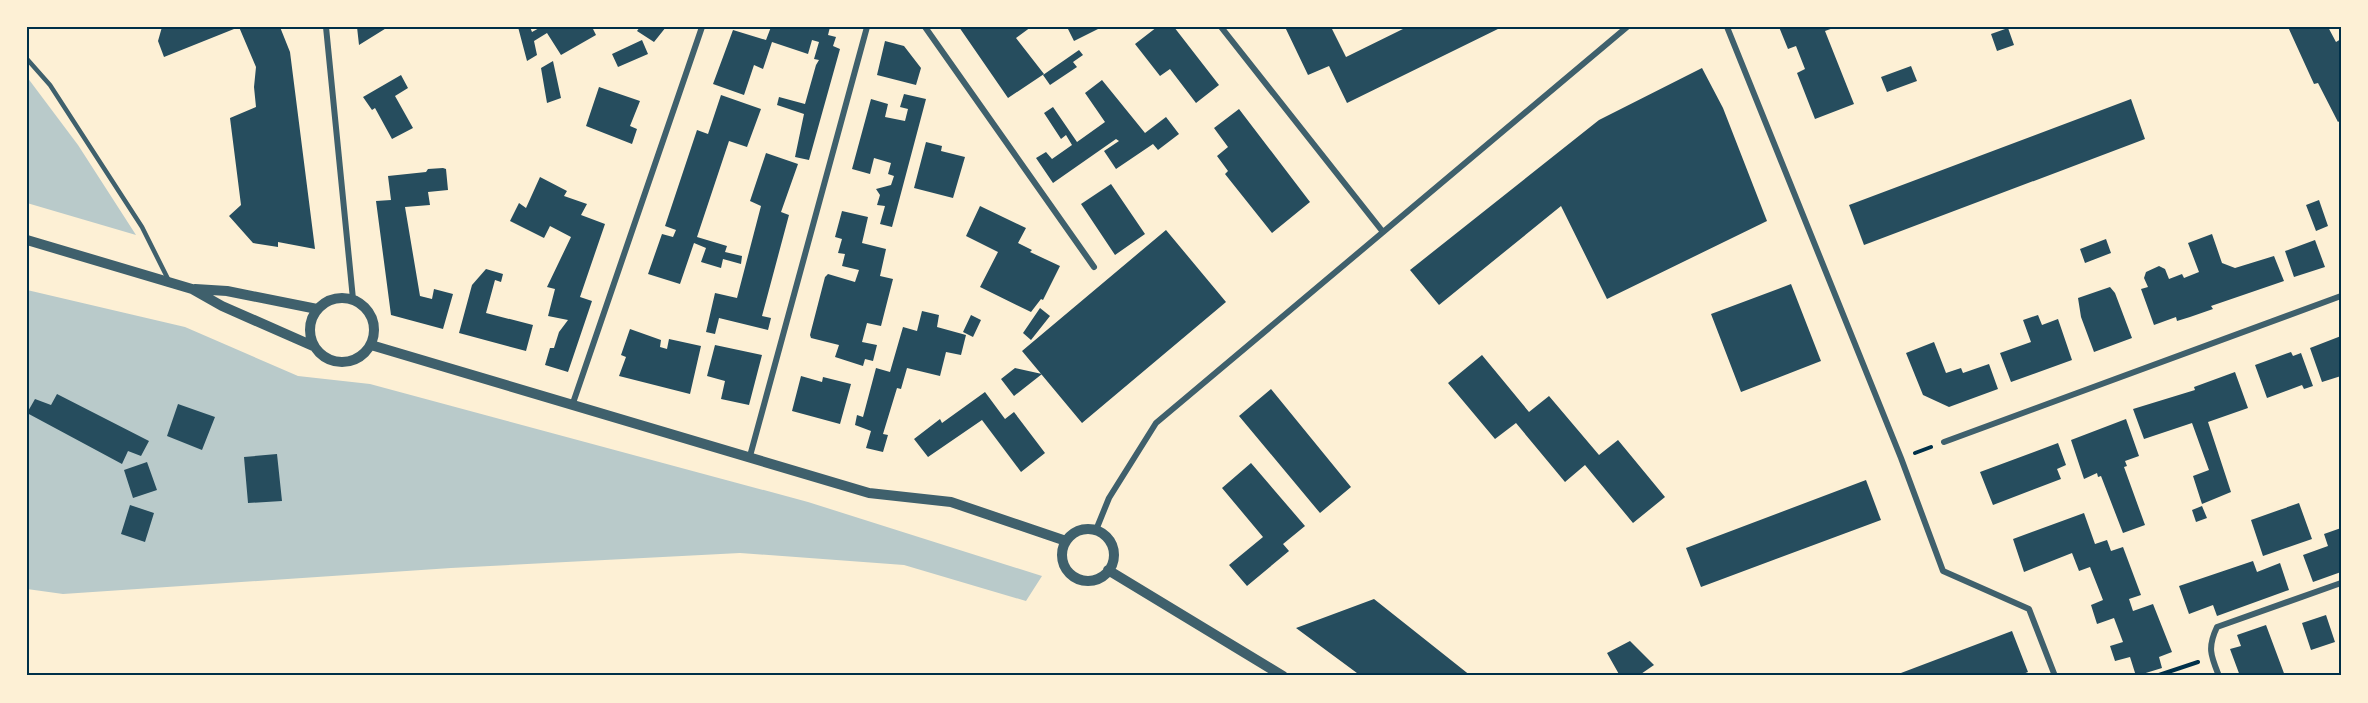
<svg xmlns="http://www.w3.org/2000/svg" width="2368" height="703" font-family="'Asap Condensed',sans-serif">
	<rect width="100%" height="100%" fill="#fdf0d5"/>
	<path fill="#b9caca" d="M 27,77 L 78,145 L 136,235 L 27,203 Z
		M 27,290 L 185,327 L 298,376 L 370,384 L 808,502 L 1042,576 L 1026,601 L 904,565 L 740,553 L 451,568 L 63,594 L 27,589 Z"/>
	<path fill="#264d5e" d="M 162,27 L 280,27 L 290,52 L 315,249 L 278,242 L 278,247 L 253,243 L 229,216 L 241,205 L 230,118 L 256,107 L 254,87 L 256,67 L 239,27 L 164,57 L 158,41 Z
		M 357,27 L 388,27 L 359,45 Z
		M 518,27 L 530,27 L 532,32 L 541,27 L 592,27 L 596,35 L 561,55 L 547,33 L 534,41 L 537,55 L 527,61 Z
		M 640,27 L 666,27 L 654,42 L 637,31 Z
		M 771,27 L 830,27 L 828,35 L 836,37 L 833,46 L 840,49 L 809,160 L 795,157 L 804,114 L 777,105 L 779,97 L 805,104 L 816,65 L 819,60 L 814,59 L 819,42 L 812,40 L 808,54 L 772,42 L 763,69 L 754,65 L 744,95 L 713,84 L 733,30 L 766,40 Z
		M 959,27 L 1031,27 L 1016,38 L 1044,74 L 1008,98 Z
		M 1067,27 L 1102,27 L 1074,41 Z
		M 1157,27 L 1174,27 L 1219,85 L 1196,103 L 1170,69 L 1160,76 L 1135,44 Z
		M 1285,27 L 1331,27 L 1346,57 L 1407,27 L 1502,27 L 1347,103 L 1329,66 L 1308,75 Z
		M 1779,27 L 1836,27 L 1825,31 L 1854,104 L 1815,119 L 1797,73 L 1805,69 L 1796,46 L 1788,49 Z
		M 2288,27 L 2328,27 L 2336,42 L 2341,39 L 2341,120 L 2338,122 L 2318,83 L 2314,84 Z
		M 2008,28 L 2014,45 L 1997,51 L 1991,34 Z
		M 642,40 L 648,54 L 618,67 L 612,54 Z
		M 885,41 L 904,46 L 921,68 L 916,85 L 877,75 Z
		M 1079,50 L 1083,55 L 1073,62 L 1077,67 L 1050,85 L 1043,75 Z
		M 553,61 L 561,98 L 547,103 L 541,68 Z
		M 1911,66 L 1917,81 L 1887,92 L 1881,77 Z
		M 1702,68 L 1723,108 L 1767,221 L 1607,299 L 1561,206 L 1439,305 L 1410,270 L 1599,120 Z
		M 401,75 L 408,88 L 395,96 L 413,128 L 392,139 L 375,108 L 372,110 L 363,97 Z
		M 1102,80 L 1145,133 L 1166,117 L 1179,134 L 1158,150 L 1153,144 L 1116,169 L 1104,151 L 1119,141 L 1116,139 L 1053,183 L 1036,158 L 1046,152 L 1052,159 L 1072,145 L 1066,135 L 1061,139 L 1044,113 L 1053,107 L 1077,142 L 1105,122 L 1085,93 Z
		M 599,87 L 640,101 L 630,126 L 637,129 L 632,144 L 586,126 Z
		M 904,94 L 926,99 L 892,227 L 880,224 L 885,206 L 877,205 L 880,195 L 876,189 L 891,185 L 894,176 L 888,174 L 891,163 L 874,158 L 870,174 L 852,169 L 871,99 L 888,104 L 885,117 L 905,121 L 908,109 L 900,107 Z
		M 721,95 L 761,109 L 747,147 L 729,141 L 697,237 L 727,246 L 725,252 L 742,256 L 741,264 L 723,259 L 721,268 L 701,262 L 706,248 L 694,243 L 680,284 L 648,274 L 662,234 L 673,237 L 676,230 L 665,226 L 697,130 L 708,134 Z
		M 2131,99 L 2145,139 L 1864,245 L 1849,205 Z
		M 1239,109 L 1310,202 L 1272,233 L 1225,174 L 1228,171 L 1217,156 L 1228,147 L 1214,128 Z
		M 926,142 L 942,146 L 941,151 L 965,157 L 953,198 L 914,188 Z
		M 766,153 L 798,164 L 781,212 L 789,215 L 762,316 L 771,318 L 768,330 L 719,318 L 715,334 L 706,332 L 715,293 L 737,298 L 761,206 L 750,201 Z
		M 443,168 L 446,169 L 448,190 L 428,192 L 430,205 L 405,207 L 420,296 L 432,299 L 434,289 L 453,294 L 443,329 L 391,315 L 376,201 L 391,200 L 388,176 L 426,172 L 428,169 Z
		M 540,177 L 567,191 L 564,196 L 587,204 L 581,215 L 605,224 L 580,297 L 592,301 L 568,372 L 545,365 L 550,348 L 554,348 L 559,332 L 568,320 L 548,316 L 555,289 L 547,287 L 571,237 L 550,226 L 544,238 L 510,221 L 519,203 L 526,208 Z
		M 1111,184 L 1145,234 L 1115,255 L 1081,204 Z
		M 2319,200 L 2328,226 L 2316,231 L 2306,205 Z
		M 980,206 L 1026,228 L 1018,243 L 1032,250 L 1030,252 L 1060,266 L 1043,300 L 1041,299 L 1031,312 L 980,287 L 998,252 L 966,236 Z
		M 842,211 L 868,217 L 862,243 L 886,249 L 880,276 L 893,279 L 881,326 L 867,323 L 862,342 L 877,345 L 873,361 L 865,359 L 863,366 L 835,357 L 839,345 L 811,338 L 810,335 L 825,277 L 828,274 L 855,282 L 859,270 L 842,266 L 845,254 L 838,253 L 842,239 L 835,237 Z
		M 1166,230 L 1226,302 L 1082,423 L 1022,351 Z
		M 2212,234 L 2222,263 L 2235,268 L 2274,256 L 2284,281 L 2211,306 L 2213,309 L 2190,317 L 2177,321 L 2176,317 L 2154,325 L 2141,289 L 2148,287 L 2144,278 L 2146,272 L 2159,266 L 2165,269 L 2169,279 L 2182,274 L 2184,278 L 2199,272 L 2188,243 Z
		M 2106,239 L 2111,253 L 2085,263 L 2080,249 Z
		M 2315,240 L 2325,267 L 2294,277 L 2285,251 Z
		M 486,269 L 503,274 L 501,282 L 495,280 L 486,313 L 533,325 L 526,351 L 459,333 L 472,285 Z
		M 1791,284 L 1821,361 L 1741,392 L 1711,314 Z
		M 2110,287 L 2115,293 L 2132,338 L 2094,352 L 2081,317 L 2078,298 Z
		M 1040,308 L 1050,316 L 1031,340 L 1023,333 Z
		M 922,311 L 939,315 L 937,327 L 966,335 L 961,355 L 946,352 L 940,376 L 907,368 L 901,389 L 897,388 L 883,434 L 888,435 L 883,452 L 866,448 L 871,431 L 855,425 L 857,415 L 863,417 L 876,368 L 890,372 L 903,327 L 917,331 Z
		M 971,315 L 981,320 L 973,337 L 963,332 Z
		M 2038,315 L 2042,325 L 2058,319 L 2072,360 L 2011,382 L 2000,353 L 2031,342 L 2023,320 Z
		M 630,329 L 661,340 L 660,347 L 667,349 L 669,339 L 701,346 L 690,394 L 619,376 L 626,357 L 621,355 Z
		M 2341,336 L 2341,376 L 2322,382 L 2310,348 Z
		M 1934,342 L 1946,373 L 1961,368 L 1963,373 L 1989,364 L 1998,389 L 1949,407 L 1923,395 L 1906,353 Z
		M 715,345 L 762,355 L 749,405 L 721,399 L 725,381 L 707,376 Z
		M 2291,352 L 2293,356 L 2301,353 L 2313,386 L 2304,389 L 2302,385 L 2267,398 L 2255,365 Z
		M 1482,355 L 1529,412 L 1549,396 L 1599,455 L 1618,440 L 1665,497 L 1633,523 L 1585,465 L 1565,482 L 1516,423 L 1495,439 L 1448,383 Z
		M 1015,368 L 1042,374 L 1014,396 L 1001,379 Z
		M 2235,372 L 2248,408 L 2208,422 L 2231,492 L 2202,504 L 2193,476 L 2209,470 L 2192,423 L 2144,439 L 2133,409 L 2195,390 L 2194,387 Z
		M 801,376 L 822,382 L 823,377 L 851,384 L 840,424 L 792,411 Z
		M 1271,389 L 1351,487 L 1320,513 L 1239,416 Z
		M 985,392 L 1005,419 L 1014,412 L 1045,453 L 1021,472 L 982,420 L 928,457 L 914,439 L 940,419 L 942,423 Z
		M 57,394 L 149,441 L 141,456 L 128,451 L 122,464 L 27,413 L 35,399 L 51,405 Z
		M 178,404 L 215,417 L 202,450 L 167,436 Z
		M 2126,419 L 2139,456 L 2125,461 L 2127,466 L 2124,467 L 2145,525 L 2123,533 L 2101,476 L 2098,477 L 2097,473 L 2084,479 L 2071,440 Z
		M 2058,443 L 2066,465 L 2057,469 L 2061,479 L 1993,505 L 1980,472 Z
		M 277,454 L 282,501 L 248,503 L 244,457 Z
		M 147,462 L 157,490 L 133,498 L 124,470 Z
		M 1251,463 L 1305,526 L 1283,544 L 1289,551 L 1247,586 L 1229,565 L 1263,537 L 1222,488 Z
		M 1866,480 L 1881,520 L 1701,587 L 1686,548 Z
		M 2299,503 L 2312,539 L 2263,556 L 2251,520 Z
		M 130,505 L 154,513 L 145,542 L 121,534 Z
		M 2202,506 L 2207,518 L 2196,522 L 2192,510 Z
		M 2084,513 L 2095,544 L 2107,540 L 2111,551 L 2123,547 L 2141,595 L 2129,599 L 2133,611 L 2153,604 L 2172,652 L 2159,657 L 2162,668 L 2136,676 L 2130,657 L 2115,661 L 2110,646 L 2123,642 L 2114,618 L 2097,624 L 2091,605 L 2103,600 L 2090,567 L 2079,571 L 2072,553 L 2024,572 L 2013,539 Z
		M 2341,528 L 2341,572 L 2313,582 L 2303,555 L 2328,546 L 2324,534 Z
		M 2253,561 L 2257,572 L 2280,563 L 2289,590 L 2217,616 L 2213,605 L 2189,614 L 2179,586 Z
		M 1374,599 L 1471,676 L 1361,676 L 1296,628 Z
		M 2326,615 L 2335,642 L 2311,650 L 2302,623 Z
		M 2266,625 L 2285,676 L 2240,676 L 2230,649 L 2241,646 L 2237,635 Z
		M 2012,631 L 2028,672 L 2018,676 L 1893,676 Z
		M 1630,641 L 1654,665 L 1638,676 L 1620,676 L 1607,653 Z"/>
	<g fill="none" stroke-linecap="round" stroke-linejoin="round">
		<path stroke="#003049" stroke-width="4" d="M 1915,453 L 1931,447
			M 2156,676 L 2198,662"/>
		<path stroke="#3f606c" stroke-width="4.5" d="M 27,59 L 50,85 L 142,227 L 168,279"/>
		<path stroke="#3f606c" stroke-width="6" d="M 326,27 L 353,299
			M 925,27 L 1094,267
			M 1221,27 L 1383,232
			M 1727,27 L 1901,458 L 1943,571 L 2029,609 L 2055,676
			M 573,403 L 702,27
			M 1944,442 L 2341,296
			M 750,456 L 867,27
			M 1096,530 L 1109,498 L 1156,423 L 1627,27
			M 2219,676 C 2211,656 2207,648 2217,627 L 2341,583"/>
		<path stroke="#3f606c" stroke-width="10" d="M 27,240 L 192,289 L 222,306 L 313,346
			M 195,289 L 227,291 L 317,309
			M310 330a32 32 0 1 1 64 0a32 32 0 1 1-64 0Z
			M 371,345 L 869,493 L 951,502 L 1066,541
			M1062 555a26 26 0 1 1 52 0a26 26 0 1 1-52 0Z
			M 1108,570 L 1283,676"/>
	</g>
	<rect width="2368" height="703" fill="none" stroke="#fdf0d5" stroke-width="57"/>
	<rect x="28" y="28" width="2312" height="646" fill="none" stroke="#003049" stroke-width="2"/>
</svg>
